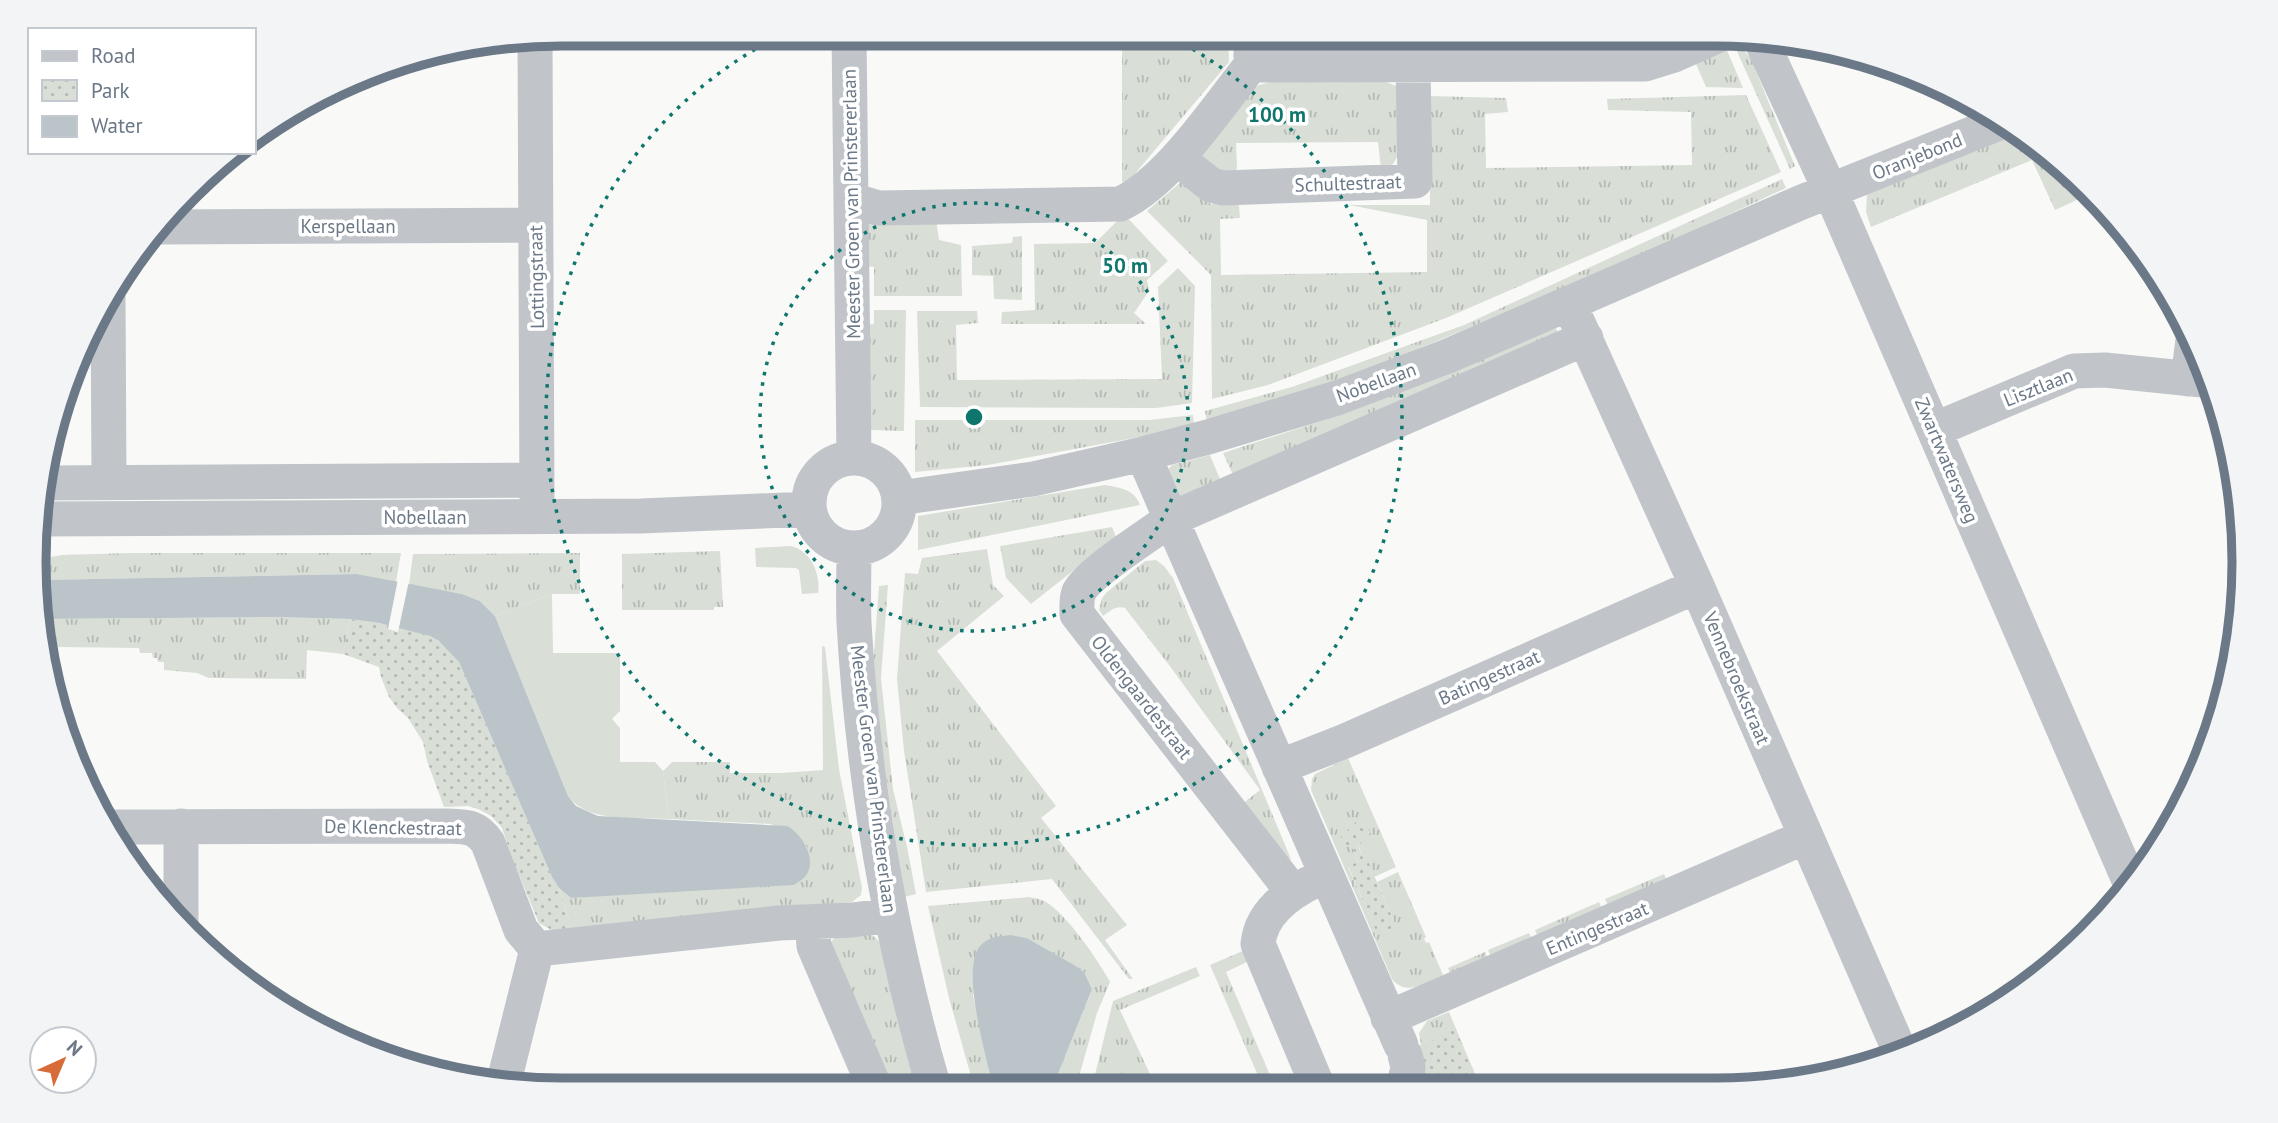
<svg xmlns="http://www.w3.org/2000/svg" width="2278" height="1123" font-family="'PT Sans',sans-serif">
	<defs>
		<pattern id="grass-tufts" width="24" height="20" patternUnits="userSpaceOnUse" patternTransform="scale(1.75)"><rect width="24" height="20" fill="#d9ded7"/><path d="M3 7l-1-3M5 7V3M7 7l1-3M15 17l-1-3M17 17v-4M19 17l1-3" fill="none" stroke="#b4b9b4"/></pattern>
		<pattern id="park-dots" width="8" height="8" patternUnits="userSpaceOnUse" patternTransform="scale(1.75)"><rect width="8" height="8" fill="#d9ded7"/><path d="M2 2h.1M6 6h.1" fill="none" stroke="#b4b9b4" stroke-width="1.8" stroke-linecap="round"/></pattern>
	</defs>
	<rect width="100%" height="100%" fill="#f9faf8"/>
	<path fill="url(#grass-tufts)" d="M 1122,34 L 1228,34 L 1229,62 L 1128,182 L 1122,182 Z
		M 1631,34 L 1695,34 L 1676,43 L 1636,41 Z
		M 1735,47 L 1741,48 L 1750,57 L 1795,166 L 1790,169 Z
		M 1726,48 L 1743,88 L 1706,87 L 1695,62 Z
		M 1278,80 L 1382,80 L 1396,86 L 1403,147 L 1393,164 L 1381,169 L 1378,142 L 1236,143 L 1237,168 L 1233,176 L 1219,179 L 1197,149 L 1242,94 L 1259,85 Z
		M 1746,95 L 1781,172 L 1446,318 L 1268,385 L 1212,399 L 1211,275 L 1147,211 L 1181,182 L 1211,204 L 1239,205 L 1240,218 L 1220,219 L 1221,275 L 1427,272 L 1427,220 L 1349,205 L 1430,205 L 1429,96 L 1506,98 L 1508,112 L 1485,114 L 1486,168 L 1692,165 L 1691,112 L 1608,110 L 1607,99 Z
		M 2013,127 L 2038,142 L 2092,193 L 2055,210 L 2032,160 L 1871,227 L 1866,212 L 1867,193 Z
		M 1782,179 L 1786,188 L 1599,274 L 1352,376 L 1207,422 L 1205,411 L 1292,387 L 1464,325 Z
		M 1124,214 L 1168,261 L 1147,280 L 1149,291 L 1134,313 L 1146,324 L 1001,324 L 1002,312 L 1035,310 L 1034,244 L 1095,243 Z
		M 936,220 L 939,240 L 961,245 L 962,296 L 874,296 L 874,267 L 867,266 L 868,223 Z
		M 1022,236 L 1022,300 L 994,299 L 993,276 L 972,275 L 972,246 L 1012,243 L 1013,237 Z
		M 1178,268 L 1195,286 L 1192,403 L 1156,408 L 920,407 L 917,311 L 977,311 L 978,323 L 956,325 L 957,380 L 1162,379 L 1158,287 Z
		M 874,310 L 906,310 L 904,431 L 871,430 L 865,325 L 874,324 Z
		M 1556,328 L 1560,337 L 1234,477 L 1223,453 L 1324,420 Z
		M 1193,415 L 1194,427 L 988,465 L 915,472 L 915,420 L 1149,420 Z
		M 1210,455 L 1222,484 L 1181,501 L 1165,472 L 1172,465 Z
		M 1105,485 C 1121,488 1134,489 1140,505 L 918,550 L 918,516 Z
		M 1112,527 L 1116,537 L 1031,604 L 1006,578 L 1000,546 Z
		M 987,549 L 993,585 L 1004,596 L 937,651 L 1056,806 L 1041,818 L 1127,925 L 1105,940 L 1133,979 L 1129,979 L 1052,879 L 926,892 L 904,751 L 897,679 L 905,573 L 918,574 L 922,558 Z
		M 720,551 L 723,607 L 714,607 L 714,610 L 622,610 L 622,554 Z
		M 129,553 L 401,553 L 396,582 L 357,574 L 39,580 L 40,559 L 62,555 Z
		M 580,553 L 580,594 L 552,594 L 495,616 L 480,601 L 462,594 L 409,585 L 413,554 Z
		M 1156,560 L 1164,566 L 1173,578 L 1291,859 L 1286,862 L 1241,805 L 1260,790 L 1172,669 L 1125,608 C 1116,605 1110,611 1103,616 L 1099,610 L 1102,598 L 1107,592 L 1145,561 Z
		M 888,585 L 881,678 L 883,697 L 893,789 L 907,847 L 916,894 L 904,897 L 873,688 L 873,665 L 879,586 Z
		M 276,617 L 350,619 L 343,654 L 307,650 L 306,679 L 209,678 L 197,673 L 164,670 L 164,662 L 158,662 L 157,658 L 153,658 L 152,653 L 140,653 L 139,648 L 57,647 L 53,680 L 38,630 L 38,619 Z
		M 1348,758 L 1396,867 L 1374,877 L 1367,860 L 1364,860 L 1358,845 L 1354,850 L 1358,862 L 1348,867 L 1378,934 L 1396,926 L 1377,882 L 1398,872 L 1426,937 L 1424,939 L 1426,943 L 1429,942 L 1443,975 C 1426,983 1406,997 1392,979 L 1311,790 L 1312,779 L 1315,774 Z
		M 672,762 L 730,762 L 730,773 L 781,773 L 839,769 L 862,888 L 861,895 L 852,902 L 572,930 L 559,888 L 571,898 L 803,879 C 812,870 809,858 807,847 L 771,824 L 669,819 L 663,771 Z
		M 1664,874 L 1669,885 L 1610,910 L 1605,899 Z
		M 1029,897 C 1035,898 1044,900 1049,904 C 1069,918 1099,961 1110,982 L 1097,1013 L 1076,1087 L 1056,1087 L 1058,1074 L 1092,989 L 1084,972 L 1076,966 L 1027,938 L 1011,935 L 973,995 L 993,1087 L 974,1087 L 949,998 L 928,906 Z
		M 1599,902 L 1604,913 L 1540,941 L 1535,930 Z
		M 1529,933 L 1534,943 L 1493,961 L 1488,950 Z
		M 871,934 L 882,944 L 918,1088 L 883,1088 L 827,947 L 836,936 Z
		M 1245,950 L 1249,961 L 1226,972 L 1275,1087 L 1263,1087 L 1210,965 Z
		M 1485,952 L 1490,963 L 1452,979 L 1448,968 Z
		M 1196,967 L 1200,976 L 1120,1010 L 1156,1087 L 1092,1087 L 1113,1001 Z
		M 1449,1012 L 1480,1086 L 1414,1048 L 1421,1045 L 1419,1033 L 1427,1021 Z"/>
	<path fill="url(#park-dots)" d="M 350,619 C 372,622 422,628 440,642 C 447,647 453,654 459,662 L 552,877 L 559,888 L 572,930 L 555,932 L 539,923 L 513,861 L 502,828 L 491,816 L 478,809 L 468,806 L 444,807 L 427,761 L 423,742 L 408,718 L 397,708 L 389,697 L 381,677 L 379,667 L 343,654 Z
		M 1358,820 L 1371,832 L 1358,846 L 1364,860 L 1367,859 L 1396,926 L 1378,935 L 1348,866 L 1358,862 L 1354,850 L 1339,839 Z
		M 1455,1028 L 1480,1086 L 1417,1086 L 1417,1056 L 1435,1038 Z"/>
	<path fill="#d9ded7" d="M 791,546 C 811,551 821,574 818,593 L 802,594 L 799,570 L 796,568 L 756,567 L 755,548 Z
		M 552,594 L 553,653 L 620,653 L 620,711 L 612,719 L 620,728 L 620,762 L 655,762 L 663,771 L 669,819 C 637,817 589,824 568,796 L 495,616 Z
		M 822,646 L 825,647 L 839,769 L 823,771 Z"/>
	<path fill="#bbc4c9" d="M 357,574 L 462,594 L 480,601 L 495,616 L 568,796 L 576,806 L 598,816 L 787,826 C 801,833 817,858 807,874 C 804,879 798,882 794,885 L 571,898 L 559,888 L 552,877 L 459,662 L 439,641 L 430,636 L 379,623 L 350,619 L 276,617 L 38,619 L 39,580 Z
		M 1011,935 L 1027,938 L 1076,966 L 1084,972 L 1092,989 L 1058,1074 L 1056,1087 L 993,1087 C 987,1058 960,970 980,946 C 987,937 1000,936 1011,935 Z"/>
	<path fill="#f9faf8" d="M 398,579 L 409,581 L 398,632 L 388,629 Z"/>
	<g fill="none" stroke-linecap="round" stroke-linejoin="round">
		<path stroke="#c1c5c9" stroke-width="35" d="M 849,34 L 854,458
			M 1251,34 L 1251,65
			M 1759,36 L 1830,190 L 2132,887
			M 535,38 L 537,503
			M 1251,65 L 1645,64 L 1674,55 L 1721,34
			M 1177,158 L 1211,185 L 1223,188 L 1415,181 L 1413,66
			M 852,200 L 878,208 L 1120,204 C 1168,182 1217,108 1251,65
			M 160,227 L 535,225
			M 108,294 L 109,482
			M 1569,303 L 1697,586 L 1901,1054
			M 2188,379 L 2193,340
			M 1934,430 L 2074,371 L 2105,370 L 2212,381
			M 1143,454 L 1171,519 L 1586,338
			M809 503a45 45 0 1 1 90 0a45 45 0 1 1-90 0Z
			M 43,483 L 536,480
			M 899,498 L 1033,479 L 1143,454 L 1208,437 L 1337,398 L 1448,356 L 1802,202 L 2004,121
			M 41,519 L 641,516 L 809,509
			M 854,549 C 854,573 853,598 854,623 C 863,780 890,937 934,1088
			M 1279,767 L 1345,741 L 1697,586
			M 110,827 L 446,826 C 465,827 476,825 488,843 L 521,930 L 537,949
			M 1314,881 C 1287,894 1261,913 1258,944 L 1318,1087
			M 1292,891 L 1077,614 C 1077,606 1076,599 1079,592 C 1088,573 1152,533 1171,519 L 1401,1045
			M 812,923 L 814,946 L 875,1088
			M 181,925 L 181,826
			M 537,949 L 779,923 L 852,920 L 891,915
			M 1388,1018 L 1805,837
			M 503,1085 L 537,949
			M 1404,1086 L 1408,1067 L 1405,1055"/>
	</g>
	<g fill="none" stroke="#0f766e" stroke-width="3.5" stroke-dasharray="3.5 7">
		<circle cx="974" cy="417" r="214"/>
		<path d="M1165 34A428 428 0 1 1 783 34"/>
	</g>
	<g text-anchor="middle" stroke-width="7" stroke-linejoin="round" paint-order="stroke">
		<g font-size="19" fill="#6b7887" stroke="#fff">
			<text transform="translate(1917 156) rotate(-22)" y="7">Oranjebond</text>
			<text transform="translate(1348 183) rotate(-2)" y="7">Schultestraat</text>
			<text transform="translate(851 204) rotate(-91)" y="7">Meester Groen van Prinstererlaan</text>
			<text x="348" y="233">Kerspellaan</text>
			<text transform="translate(536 277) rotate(-91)" y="7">Lottingstraat</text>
			<text transform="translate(1376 382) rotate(-20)" y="7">Nobellaan</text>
			<text transform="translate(2038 387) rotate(-22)" y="7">Lisztlaan</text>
			<text transform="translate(1947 460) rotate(67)" y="7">Zwartwatersweg</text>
			<text x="425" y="524">Nobellaan</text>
			<text transform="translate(1489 677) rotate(-24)" y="7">Batingestraat</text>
			<text transform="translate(1737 678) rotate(67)" y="7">Vennebroekstraat</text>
			<text transform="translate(1142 697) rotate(52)" y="7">Oldengaardestraat</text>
			<text transform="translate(874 779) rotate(83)" y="7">Meester Groen van Prinstererlaan</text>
			<text transform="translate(393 827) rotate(1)" y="7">De Klenckestraat</text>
			<text transform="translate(1597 928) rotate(-23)" y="7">Entingestraat</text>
		</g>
	</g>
	<path d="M0 0H2278V1123H0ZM562 46H1716A516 516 0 0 1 2232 562V562A516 516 0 0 1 1716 1078H562A516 516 0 0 1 46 562V562A516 516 0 0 1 562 46Z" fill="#f3f4f5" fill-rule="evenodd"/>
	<path fill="none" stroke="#6b7887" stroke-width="9" d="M562 46H1716A516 516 0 0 1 2232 562V562A516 516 0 0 1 1716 1078H562A516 516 0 0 1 46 562V562A516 516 0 0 1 562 46Z"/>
	<circle cx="974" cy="417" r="10" fill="#0f766e" stroke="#fff" stroke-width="3.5"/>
	<g font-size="21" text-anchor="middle" font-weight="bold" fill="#0f766e" stroke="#fff" stroke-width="7" stroke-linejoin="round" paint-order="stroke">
		<text x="1277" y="122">100 m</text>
		<text x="1125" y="273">50 m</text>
	</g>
	<rect x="28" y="28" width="228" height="126" fill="#ffffff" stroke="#c4c9cf" stroke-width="2"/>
	<rect x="42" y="51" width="35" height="10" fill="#c1c5c9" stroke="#c4c9cf" stroke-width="2"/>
	<text x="91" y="63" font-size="21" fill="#6b7887">Road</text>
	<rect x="42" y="80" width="35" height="21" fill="url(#park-dots)" stroke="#c4c9cf" stroke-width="2"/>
	<text x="91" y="98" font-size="21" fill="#6b7887">Park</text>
	<rect x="42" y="116" width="35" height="21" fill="#bbc4c9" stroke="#c4c9cf" stroke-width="2"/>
	<text x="91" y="133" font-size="21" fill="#6b7887">Water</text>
	<g transform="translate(63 1060) rotate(44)"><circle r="33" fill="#ffffff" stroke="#c4c9cf" stroke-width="2"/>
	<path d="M0-5L12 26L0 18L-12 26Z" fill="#d86c39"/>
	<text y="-10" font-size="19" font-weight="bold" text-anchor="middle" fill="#6b7887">N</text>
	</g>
</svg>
